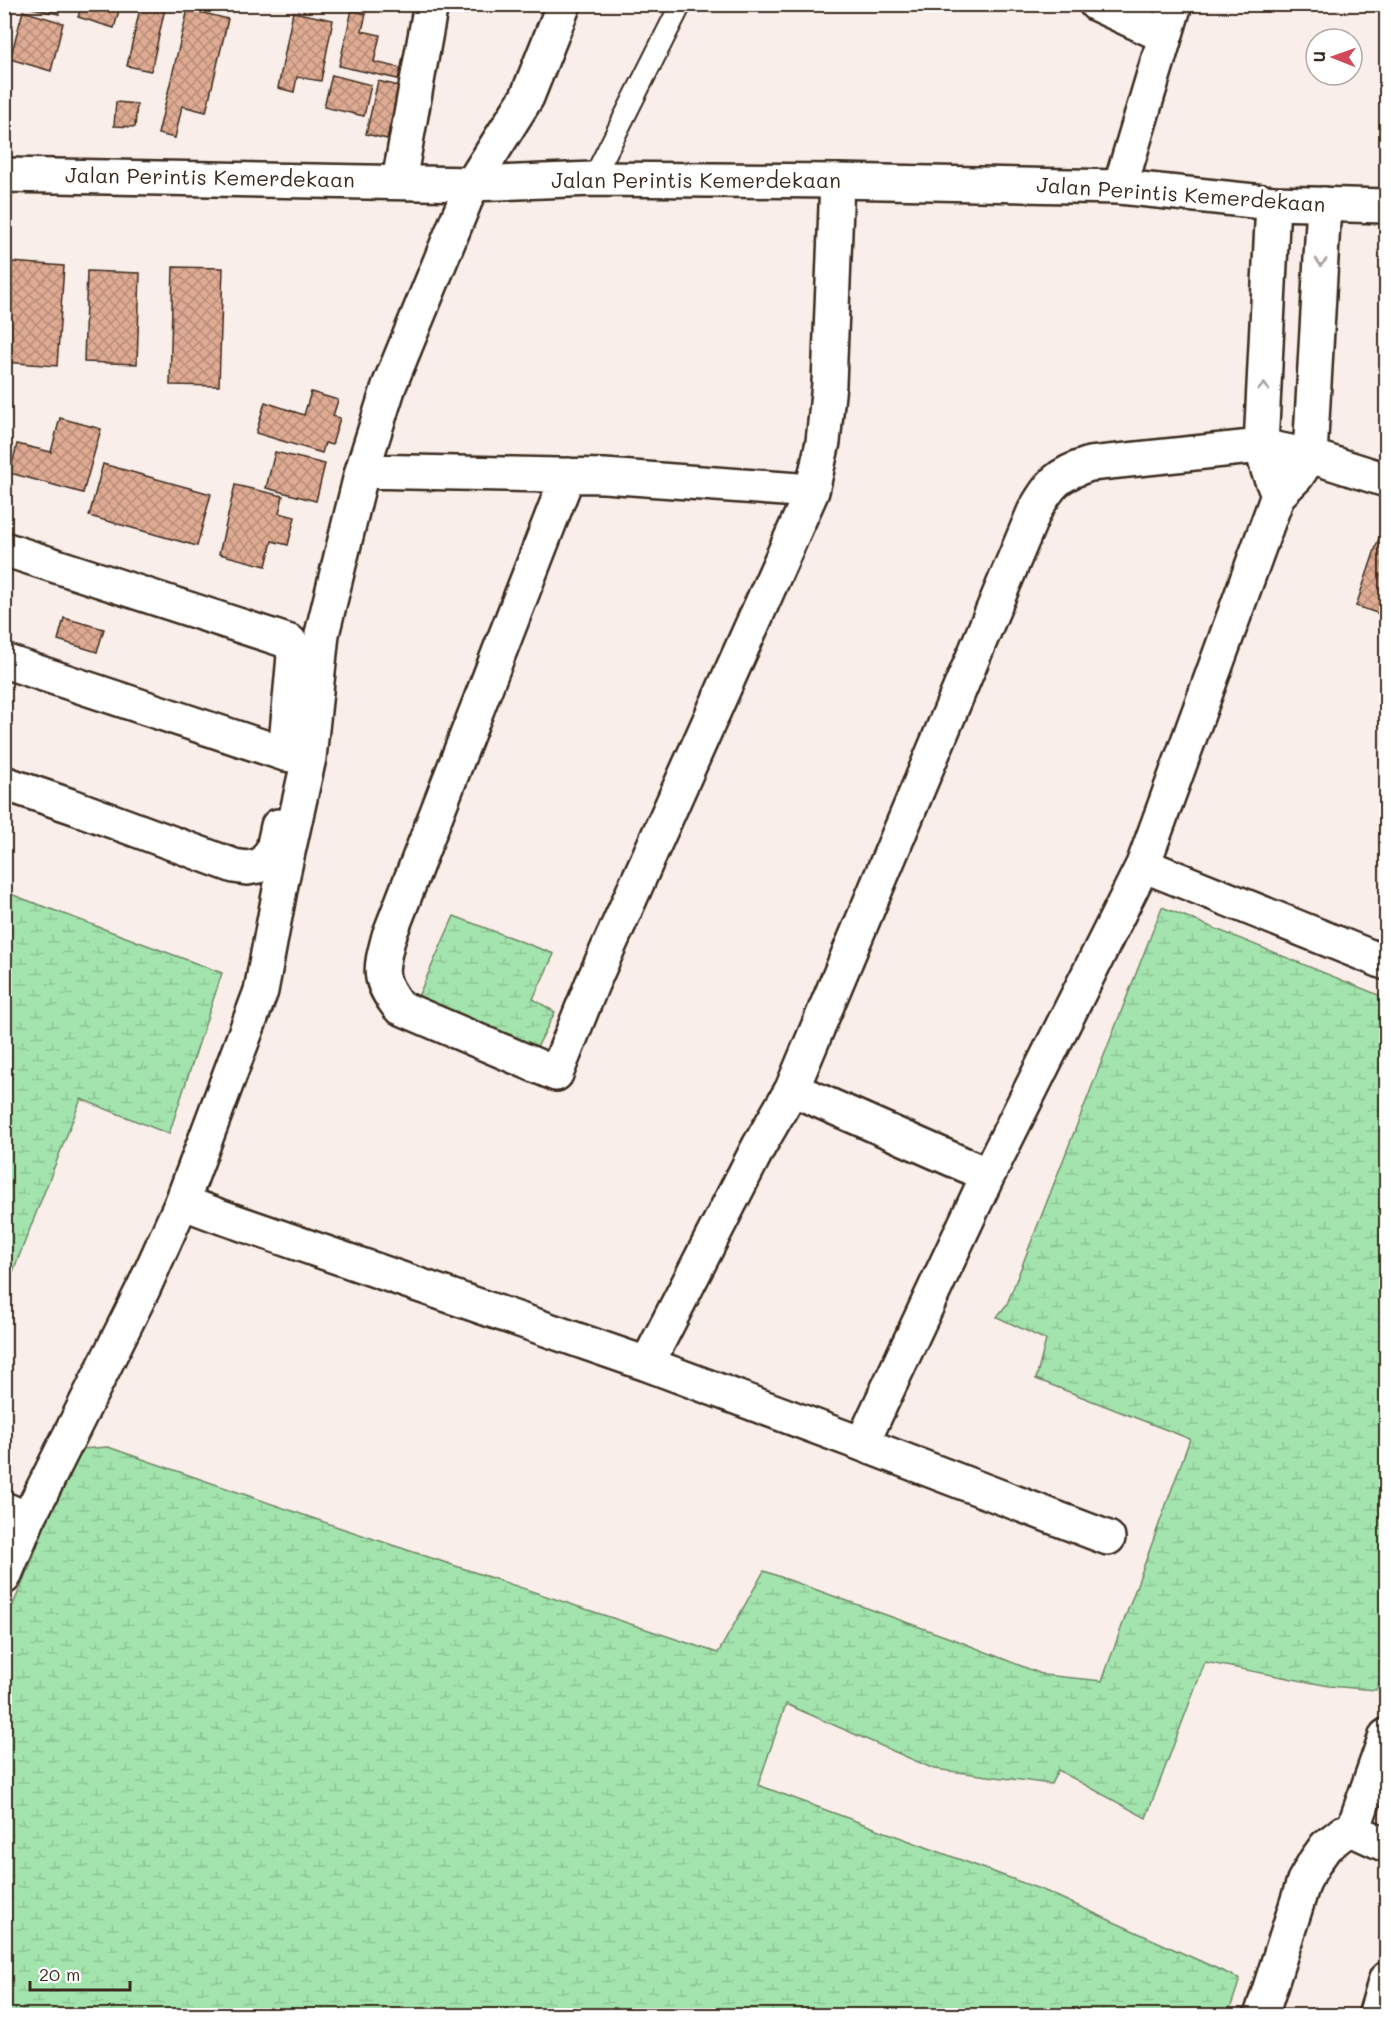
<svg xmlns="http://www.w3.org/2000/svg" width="1391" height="2020" font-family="Mali,sans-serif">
	<defs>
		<pattern id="wetland-marsh" width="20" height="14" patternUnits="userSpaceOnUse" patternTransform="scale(1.5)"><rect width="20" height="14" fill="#a3e4ae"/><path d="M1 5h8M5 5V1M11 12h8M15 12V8" fill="none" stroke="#8dc495"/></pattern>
		<pattern id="building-cross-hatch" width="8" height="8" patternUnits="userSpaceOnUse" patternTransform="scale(1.5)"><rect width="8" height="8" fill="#dfab93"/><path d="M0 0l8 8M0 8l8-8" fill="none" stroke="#b68b77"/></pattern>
	</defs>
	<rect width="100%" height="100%" fill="#f9eee9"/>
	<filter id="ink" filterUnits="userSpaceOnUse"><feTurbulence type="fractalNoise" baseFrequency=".0167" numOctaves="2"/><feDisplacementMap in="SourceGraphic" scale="12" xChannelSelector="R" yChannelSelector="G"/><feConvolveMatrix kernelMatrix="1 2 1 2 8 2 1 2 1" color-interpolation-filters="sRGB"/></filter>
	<g filter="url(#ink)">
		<path fill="url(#wetland-marsh)" stroke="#6f8766" stroke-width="1.5" d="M 5,892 L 222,973 L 169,1134 L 81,1099 L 5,1292 Z
			M 1162,907 L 1386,998 L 1386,1668 L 1376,1690 L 1329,1686 L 1205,1662 L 1146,1818 L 1058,1770 L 1051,1784 L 934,1769 L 786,1704 L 758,1785 L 1045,1891 L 1240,1979 L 1228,2015 L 5,2016 L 5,1623 L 30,1566 L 62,1477 L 81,1449 L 108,1447 L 341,1528 L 718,1653 L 764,1571 L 961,1642 L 1044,1675 L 1102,1681 L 1190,1439 L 1036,1379 L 1046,1340 L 997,1317 L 1007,1304 Z
			M 454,916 L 554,954 L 533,999 L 555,1012 L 533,1055 L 417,999 Z"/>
		<path fill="url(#building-cross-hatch)" stroke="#3b2a1e" stroke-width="1.5" d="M 28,4 L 62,4 L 59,14 L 27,7 Z
			M 82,4 L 121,4 L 114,28 L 78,17 Z
			M 141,4 L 166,4 L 151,71 L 127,66 Z
			M 188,9 L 228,19 L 206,112 L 182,106 L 175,138 L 158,134 Z
			M 352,10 L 366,14 L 362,31 L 380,35 L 374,62 L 401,68 L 398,79 L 339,66 Z
			M 23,11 L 63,23 L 51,71 L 10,59 Z
			M 293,12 L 333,20 L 321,81 L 297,77 L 294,92 L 278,88 Z
			M 332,75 L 371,85 L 364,116 L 324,107 Z
			M 378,81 L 399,86 L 387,139 L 366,134 Z
			M 116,102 L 137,104 L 135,127 L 114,126 Z
			M 11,262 L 64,266 L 57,366 L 4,362 Z
			M 173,267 L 223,268 L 219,386 L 170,385 Z
			M 87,271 L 140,273 L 137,364 L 84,362 Z
			M 311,392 L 338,400 L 333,416 L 340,418 L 332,445 L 325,443 L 322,453 L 256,433 L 265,402 L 304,415 Z
			M 60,418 L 101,429 L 83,493 L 10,473 L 17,444 L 51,452 Z
			M 275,452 L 325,464 L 316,501 L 266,488 Z
			M 103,464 L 211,494 L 197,546 L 89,516 Z
			M 235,485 L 283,496 L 279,513 L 295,517 L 288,545 L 272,541 L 266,566 L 219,554 Z
			M 1380,535 L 1386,538 L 1386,616 L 1356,606 Z
			M 64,618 L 104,629 L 97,652 L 58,640 Z"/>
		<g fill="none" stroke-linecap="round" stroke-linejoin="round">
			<defs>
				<path id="lane" d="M 593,179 L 681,4"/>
				<path id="street" d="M 1096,4 L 1165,36
					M 399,181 L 431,4
					M 1120,187 L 1175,4
					M 1273,203 L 1261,446 L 1268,470 L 1278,495 L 1297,476 L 1310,456 L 1324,204
					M 362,471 L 604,476 L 812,491
					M 568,475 L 389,936 C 380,970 377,979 399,1007 L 556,1074 L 592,984 L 812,491 L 823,442 L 829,384 L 837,181
					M 4,549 L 290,642 L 294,656 L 285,754 L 309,758
					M 4,661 L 285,754
					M 4,783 L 77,808 L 234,866 L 247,868 L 263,865 L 273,849 L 278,826
					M 1143,865 L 1386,963
					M 792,1089 L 988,1175
					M 182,1202 L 219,1216 L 647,1364 L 862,1444 L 988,1175 L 1143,865 L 1278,495
					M 647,1364 L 759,1146 L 792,1089 L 1034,512 C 1050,483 1058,474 1090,464 L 1261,446 L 1310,456 L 1386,480
					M 862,1444 L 1108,1538
					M 4,1509 L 28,1519 L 4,1577
					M 28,1519 L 144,1287 L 182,1202 L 261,991 L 282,879 L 309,758 L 322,634 L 362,471 L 389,386 L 472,184 L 527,97 L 564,4
					M 1353,1830 L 1386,1736
					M 1261,2016 L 1304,1881 L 1316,1860 L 1326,1846 L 1334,1840 L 1344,1832 L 1353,1830 L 1386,1845
					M 1375,2016 L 1386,1979"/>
				<path id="secondary" d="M 4,175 L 472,184 L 593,179 L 837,181 L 1120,187 L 1273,203 L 1386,206"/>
			</defs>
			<use href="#lane" stroke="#3b2a1e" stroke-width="24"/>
			<use href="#street" stroke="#3b2a1e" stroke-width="38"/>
			<use href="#secondary" stroke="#3b2a1e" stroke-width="38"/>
			<use href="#lane" stroke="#fff" stroke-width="20"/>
			<use href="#street" stroke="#fff" stroke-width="33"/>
			<use href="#secondary" stroke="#fff" stroke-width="33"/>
		</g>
		<defs><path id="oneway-chevron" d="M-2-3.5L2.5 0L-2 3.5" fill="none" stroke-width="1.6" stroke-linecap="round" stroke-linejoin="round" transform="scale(1.5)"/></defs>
		<g stroke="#a79f9a">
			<use href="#oneway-chevron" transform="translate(1321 262) rotate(93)"/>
			<use href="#oneway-chevron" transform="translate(1264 387) rotate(-87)"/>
		</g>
	</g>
	<g text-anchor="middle" stroke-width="6" stroke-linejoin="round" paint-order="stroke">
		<g font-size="21" fill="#3b2a1e" stroke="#fff">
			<text transform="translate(210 178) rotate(1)" y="7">Jalan Perintis Kemerdekaan</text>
			<text x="696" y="188">Jalan Perintis Kemerdekaan</text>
			<text transform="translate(1181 195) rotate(4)" y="7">Jalan Perintis Kemerdekaan</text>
		</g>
	</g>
	<rect width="1391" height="2020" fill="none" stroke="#fff" stroke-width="24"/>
	<rect x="12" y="12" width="1367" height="1996" fill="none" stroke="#3b2a1e" stroke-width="2" filter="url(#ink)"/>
	<g transform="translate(1334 57) rotate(271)"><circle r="28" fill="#ffffff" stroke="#b1aaa5" stroke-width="1.5"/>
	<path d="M0-4.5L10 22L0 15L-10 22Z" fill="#d1495b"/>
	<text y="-9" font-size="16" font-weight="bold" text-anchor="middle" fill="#3b2a1e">U</text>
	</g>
	<path d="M30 1981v9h100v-9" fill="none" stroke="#3b2a1e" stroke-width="3"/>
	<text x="39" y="1981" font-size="18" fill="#3b2a1e" stroke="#ffffff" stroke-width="4.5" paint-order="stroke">20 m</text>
</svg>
